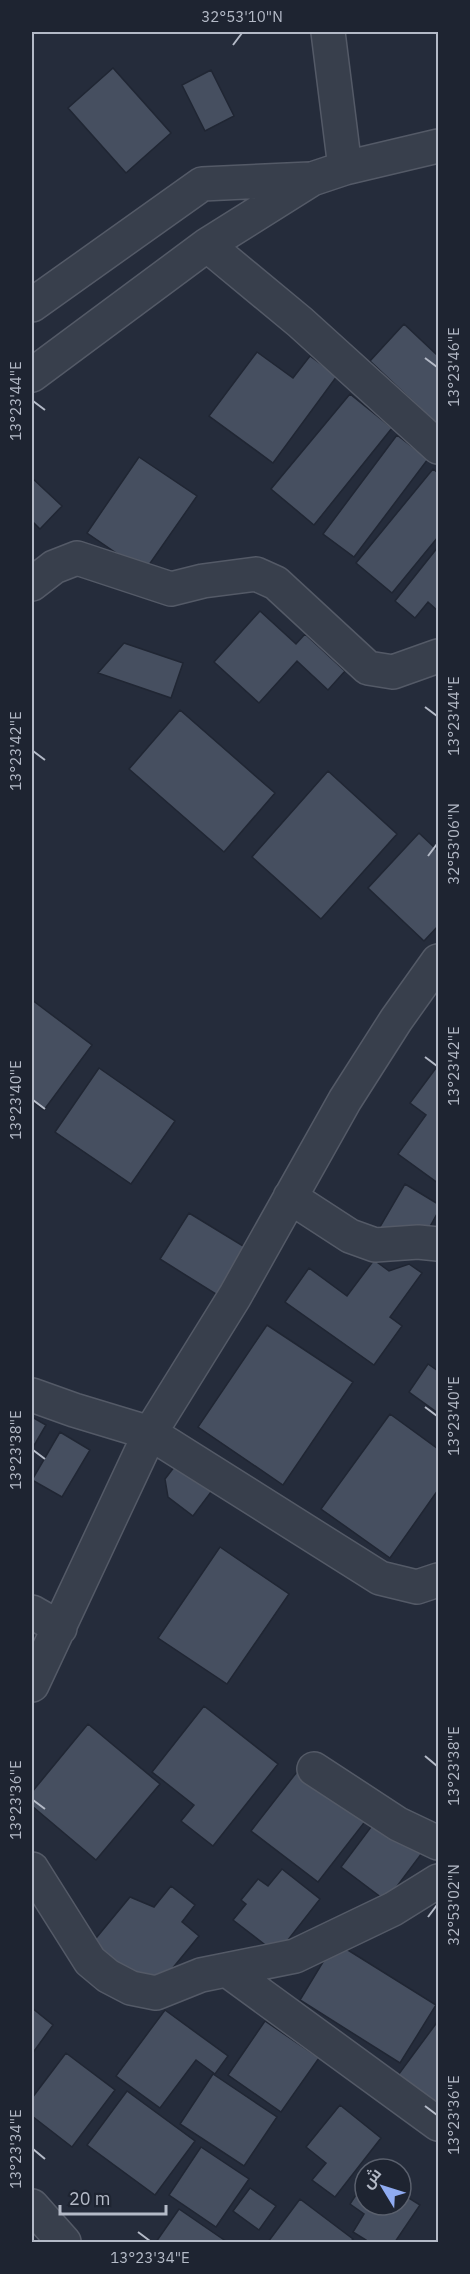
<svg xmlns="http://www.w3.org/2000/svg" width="470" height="2274" font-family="'IBM Plex Sans',Cairo,sans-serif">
	<rect width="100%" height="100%" fill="#252c3b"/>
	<path fill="#464f60" stroke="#202633" stroke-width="1.5" d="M 113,68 L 171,133 L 126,173 L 68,108 Z
		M 211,70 L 234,116 L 205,131 L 182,85 Z
		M 404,324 L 438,356 L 438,425 L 370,361 Z
		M 257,352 L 293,378 L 310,356 L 337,376 L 273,463 L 209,416 Z
		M 350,394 L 392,428 L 314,525 L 271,489 Z
		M 397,435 L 428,459 L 354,557 L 323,534 Z
		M 139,457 L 197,496 L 144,572 L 87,533 Z
		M 433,469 L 438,473 L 438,537 L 392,593 L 356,563 Z
		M 32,478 L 62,506 L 40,529 L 32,521 Z
		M 438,547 L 438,611 L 428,602 L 415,618 L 395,601 Z
		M 260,611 L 296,644 L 305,634 L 345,671 L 328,690 L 297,661 L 259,703 L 214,662 Z
		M 124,643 L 183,663 L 171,698 L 98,673 Z
		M 180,710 L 275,793 L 224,852 L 129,769 Z
		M 328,771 L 397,834 L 321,919 L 252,857 Z
		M 419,833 L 438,851 L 438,926 L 424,941 L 368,888 Z
		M 32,1000 L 92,1045 L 44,1110 L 32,1101 Z
		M 99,1068 L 175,1121 L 131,1184 L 55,1132 Z
		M 436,1068 L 438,1070 L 438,1183 L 398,1154 L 426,1115 L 410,1103 Z
		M 405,1184 L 438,1204 L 438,1212 L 428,1230 L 374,1237 Z
		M 189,1213 L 248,1249 L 219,1296 L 160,1259 Z
		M 374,1260 L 389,1271 L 409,1264 L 422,1273 L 390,1317 L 402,1326 L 374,1365 L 285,1302 L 309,1268 L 347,1296 Z
		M 267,1325 L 353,1382 L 283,1485 L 198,1427 Z
		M 428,1364 L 438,1371 L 438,1413 L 409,1392 Z
		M 390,1414 L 438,1449 L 438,1490 L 390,1558 L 321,1509 Z
		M 32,1417 L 46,1425 L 32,1449 Z
		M 60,1432 L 90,1450 L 62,1497 L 32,1480 Z
		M 181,1458 L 217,1484 L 193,1516 L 168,1497 L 165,1479 Z
		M 220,1547 L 289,1594 L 227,1684 L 158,1638 Z
		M 204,1706 L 278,1764 L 213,1846 L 181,1821 L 194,1805 L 152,1772 Z
		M 88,1724 L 160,1784 L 96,1860 L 32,1806 L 32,1792 Z
		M 300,1768 L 367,1819 L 318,1882 L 251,1831 Z
		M 377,1819 L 422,1853 L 386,1901 L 341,1867 Z
		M 282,1869 L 320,1899 L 277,1954 L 233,1920 L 246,1904 L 241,1900 L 258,1879 L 268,1886 Z
		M 171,1886 L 195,1905 L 182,1922 L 199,1936 L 153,1992 L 92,1943 L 130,1897 L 154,1907 Z
		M 335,1942 L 436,2005 L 400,2063 L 300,2000 Z
		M 32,2008 L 53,2025 L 32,2054 Z
		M 165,2010 L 228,2056 L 215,2074 L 196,2060 L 160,2108 L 116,2076 Z
		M 265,2021 L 319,2058 L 281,2112 L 228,2075 Z
		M 438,2021 L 438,2122 L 390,2086 Z
		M 66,2053 L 115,2090 L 72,2147 L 32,2116 L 32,2098 Z
		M 213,2074 L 277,2117 L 244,2166 L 180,2124 Z
		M 127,2091 L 195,2141 L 155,2195 L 87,2145 Z
		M 340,2105 L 381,2138 L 335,2197 L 312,2180 L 326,2163 L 306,2147 Z
		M 201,2147 L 249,2179 L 216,2227 L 169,2195 Z
		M 365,2181 L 365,2205 L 401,2205 L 401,2193 L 420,2205 L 395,2242 L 365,2242 L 366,2240 L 353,2232 L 364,2214 L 350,2204 Z
		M 250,2188 L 276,2206 L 259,2230 L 233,2211 Z
		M 300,2199 L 353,2239 L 350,2242 L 268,2242 Z
		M 179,2209 L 227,2242 L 156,2242 Z"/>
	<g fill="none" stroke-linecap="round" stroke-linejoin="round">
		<defs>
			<path id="minor" d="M 328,32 L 345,168
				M 207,245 L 300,322 L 438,447
				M 32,305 L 202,184 L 310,179
				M 32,375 L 207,245 L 312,179 L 345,168 L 438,146
				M 32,584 L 54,567 L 77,558 L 171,589 L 203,581 L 256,574 L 276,583 L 368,668 L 393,672 L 438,656
				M 290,1197 L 350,1236 L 375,1245 L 418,1242 L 438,1244
				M 32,1395 L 74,1410 L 150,1433 L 380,1578 L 417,1587 L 438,1580
				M 32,1612 L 60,1628
				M 32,1685 L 150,1433 L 235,1296 L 345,1100 L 396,1020 L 438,961
				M 314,1769 L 398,1824 L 438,1843
				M 32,1869 L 90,1961 L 108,1976 L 131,1988 L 156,1993 L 201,1975 L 295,1956 L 393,1909 L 438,1881
				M 227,1970 L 438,2124
				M 32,2206 L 64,2242"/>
		</defs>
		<use href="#minor" stroke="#545a67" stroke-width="36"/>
		<use href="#minor" stroke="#383f4c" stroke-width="33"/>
	</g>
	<path fill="none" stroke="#b4bac7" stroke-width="2" d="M 233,45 L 242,33M 425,358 L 437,367M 33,401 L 45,410M 425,707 L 437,716M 33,751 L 45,760M 428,856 L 437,844M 425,1057 L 437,1066M 33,1100 L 45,1109M 425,1407 L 437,1416M 33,1450 L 45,1459M 425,1756 L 437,1766M 33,1800 L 45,1809M 428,1917 L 437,1905M 425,2106 L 437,2115M 33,2149 L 45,2159M 138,2232 L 150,2241"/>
	<rect width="470" height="2274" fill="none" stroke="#1e2431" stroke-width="66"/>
	<g transform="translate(383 2187) rotate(308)"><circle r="28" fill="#1e2431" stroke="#5a606d" stroke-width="1.5"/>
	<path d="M0-4.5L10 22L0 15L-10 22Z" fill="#8fabf1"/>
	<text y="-9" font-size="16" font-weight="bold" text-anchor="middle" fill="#b4bac7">ش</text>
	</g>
	<path d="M60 2205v9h106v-9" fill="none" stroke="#b4bac7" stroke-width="3"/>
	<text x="69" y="2205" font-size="18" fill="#b4bac7" stroke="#1e2431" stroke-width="4.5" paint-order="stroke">20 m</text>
	<rect x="33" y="33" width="404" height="2208" fill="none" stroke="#b4bac7" stroke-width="2"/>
	<g font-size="15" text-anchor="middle" fill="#b4bac7">
		<text x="242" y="22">32°53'10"N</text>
		<text transform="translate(454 367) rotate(-90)" y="5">13°23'46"E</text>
		<text transform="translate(16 401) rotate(-90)" y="5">13°23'44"E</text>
		<text transform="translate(454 716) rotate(-90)" y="5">13°23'44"E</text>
		<text transform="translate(16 751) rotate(-90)" y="5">13°23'42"E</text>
		<text transform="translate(454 844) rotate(-90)" y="5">32°53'06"N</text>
		<text transform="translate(454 1066) rotate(-90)" y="5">13°23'42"E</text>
		<text transform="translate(16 1100) rotate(-90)" y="5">13°23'40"E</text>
		<text transform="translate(454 1416) rotate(-90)" y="5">13°23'40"E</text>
		<text transform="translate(16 1450) rotate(-90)" y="5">13°23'38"E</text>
		<text transform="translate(454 1766) rotate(-90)" y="5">13°23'38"E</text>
		<text transform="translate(16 1800) rotate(-90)" y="5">13°23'36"E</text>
		<text transform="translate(454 1905) rotate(-90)" y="5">32°53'02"N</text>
		<text transform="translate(454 2115) rotate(-90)" y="5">13°23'36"E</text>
		<text transform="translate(16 2149) rotate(-90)" y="5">13°23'34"E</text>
		<text x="150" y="2263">13°23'34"E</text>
	</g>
</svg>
